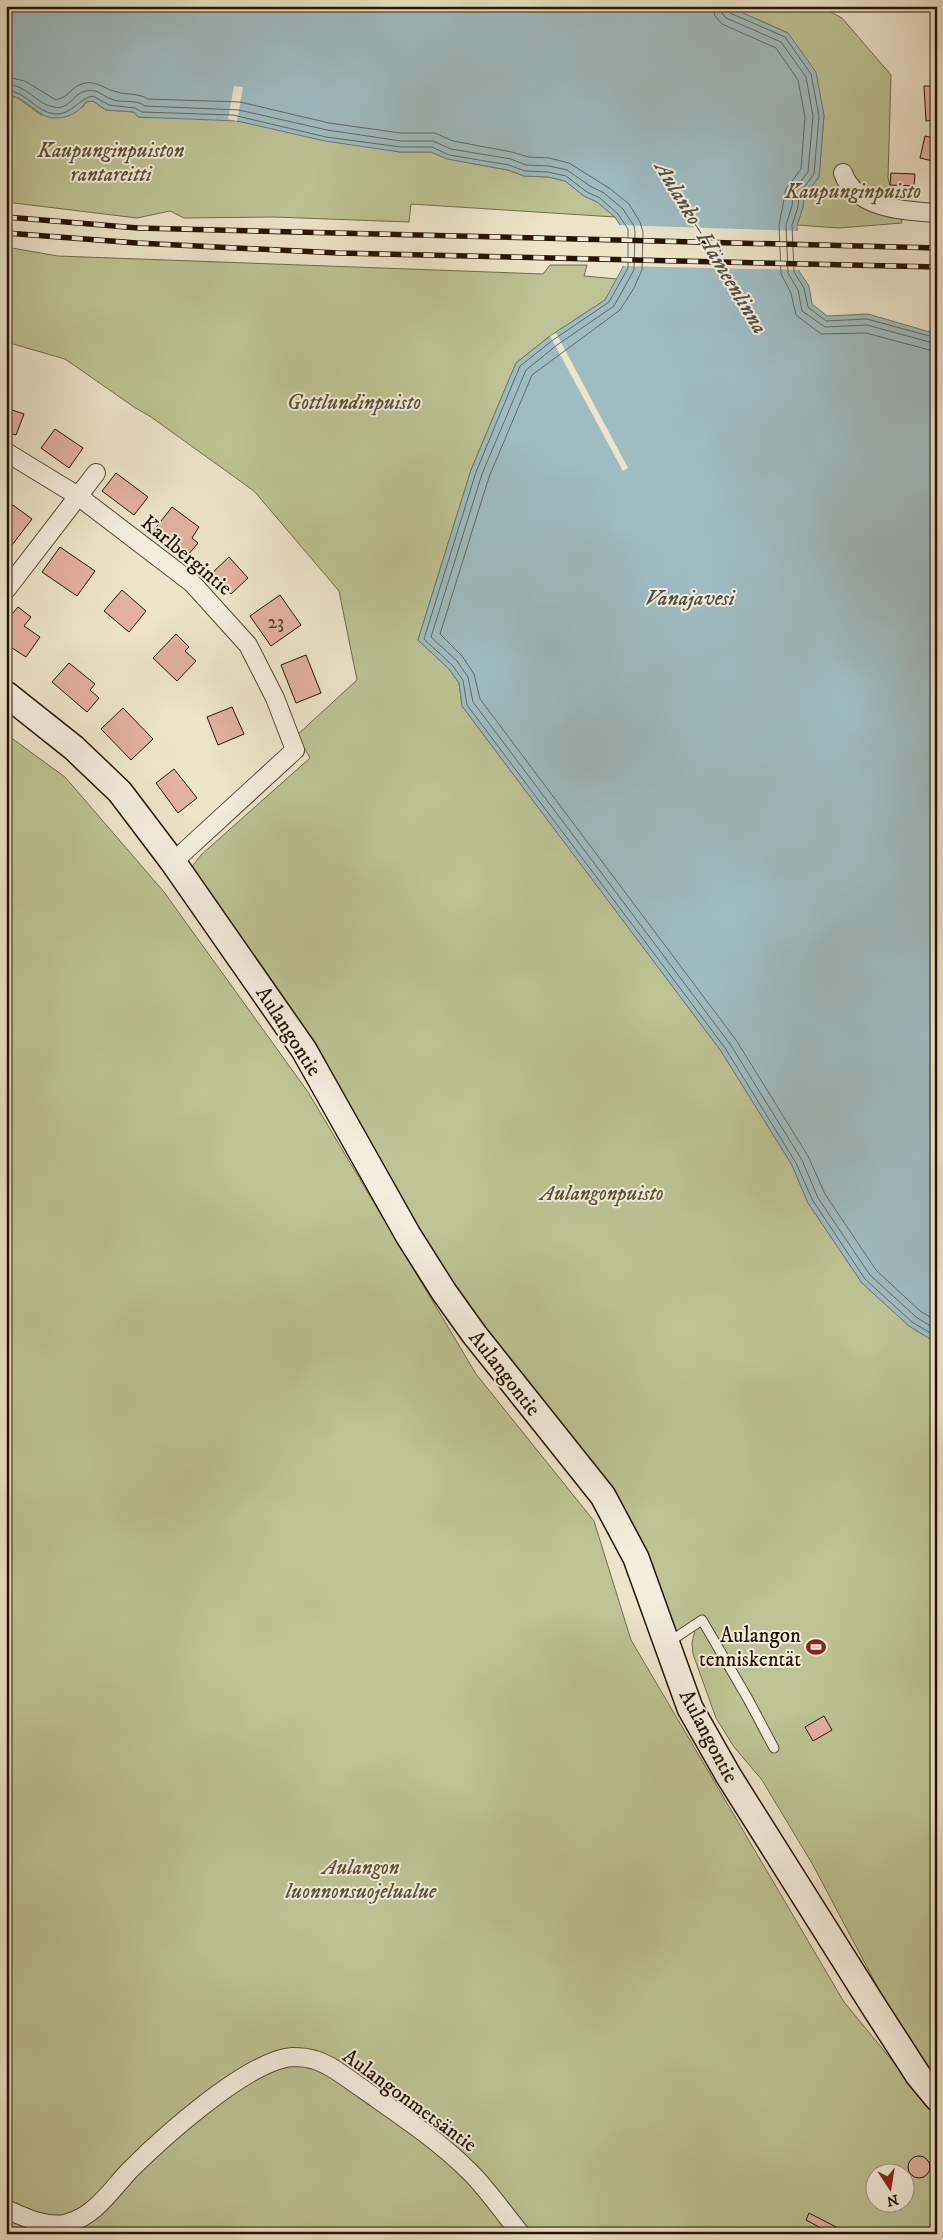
<svg xmlns="http://www.w3.org/2000/svg" width="943" height="2240" font-family="'IM FELL DW Pica',serif">
	<rect width="100%" height="100%" fill="#ede5ca"/>
	<filter id="stains"><feTurbulence type="fractalNoise" baseFrequency=".004" numOctaves="4"/><feColorMatrix values="0 0 0 0 .2 0 0 0 0 .09 0 0 0 0 .02 0 0 0 .5 -.17"/></filter>
	<radialGradient id="worn" r=".72"><stop offset=".6" stop-color="#630" stop-opacity="0"/><stop offset="1" stop-color="#630" stop-opacity=".3"/></radialGradient>
	<path fill="#bdc394" stroke="#726c4a" fill-rule="evenodd" d="M 727,6 L 819,6 L 842,18 L 891,75 L 888,178 L 894,197 L 899,198 L 902,223 L 839,228 L 797,225 L 803,207 L 804,196 L 819,177 L 824,115 L 788,33 Z
		M 6,95 L 18,98 L 41,115 L 83,107 L 86,102 L 93,101 L 106,110 L 135,112 L 139,117 L 228,119 L 400,152 L 431,152 L 448,159 L 508,170 L 524,176 L 548,177 L 565,181 L 584,196 L 597,202 L 615,217 L 411,204 L 409,222 L 274,217 L 184,218 L 170,211 L 137,218 L 6,202 Z
		M 6,247 L 58,256 L 543,274 L 550,265 L 587,265 L 584,276 L 618,279 L 605,300 L 550,336 L 516,363 L 471,470 L 418,640 L 449,669 L 459,683 L 462,706 L 721,1051 L 792,1165 L 808,1203 L 862,1283 L 909,1326 L 937,1343 L 937,2079 L 897,2024 L 813,1865 L 762,1780 L 734,1747 L 716,1718 L 693,1654 L 692,1643 L 696,1626 L 678,1636 L 647,1551 L 610,1487 L 461,1300 L 380,1164 L 317,1045 L 190,869 L 201,855 L 310,758 L 297,735 L 357,680 L 339,591 L 254,491 L 151,417 L 134,407 L 65,359 L 6,342 Z
		M 6,734 L 65,777 L 164,892 L 308,1092 L 476,1374 L 594,1521 L 631,1640 L 844,2002 L 937,2115 L 937,2234 L 6,2234 ZM 876,2172 L 906,2172 L 906,2202 L 876,2202 Z"/>
	<path fill="#9ebcc1" stroke="#6e7974" d="M 6,6 L 727,6 L 788,33 L 816,72 L 824,115 L 819,177 L 804,196 L 803,207 L 797,225 L 799,271 L 809,286 L 812,304 L 827,316 L 868,314 L 937,334 L 937,1343 L 909,1326 L 862,1283 L 808,1203 L 792,1165 L 721,1051 L 462,706 L 459,683 L 449,669 L 418,640 L 471,470 L 516,363 L 550,336 L 605,300 L 623,267 L 624,232 L 615,217 L 597,202 L 584,196 L 565,181 L 548,177 L 524,176 L 508,170 L 447,159 L 431,152 L 400,152 L 325,141 L 237,121 L 138,117 L 134,112 L 106,110 L 93,101 L 86,102 C 80,110 77,112 68,116 C 37,126 33,97 6,95 Z"/>
	<path fill="#ede5ca" d="M 234,86 L 243,87 L 237,121 L 228,119 Z
		M 617,225 L 800,231 L 802,270 L 621,266 L 622,233 Z
		M 556,333 L 628,468 L 623,471 L 550,336 Z"/>
	<g fill="none" stroke-linecap="round" stroke-linejoin="round">
		<path stroke="#626860" stroke-width="1" d="M 713,6 L 715,16 L 722,24 L 776,48 L 798,80 L 805,117 L 801,169 L 786,189 L 779,225 L 781,274 L 791,293 L 796,315 L 821,334 L 866,333 L 937,352
			M 721,6 L 722,13 L 726,18 L 781,42 L 806,77 L 813,116 L 808,172 L 793,192 L 792,206 L 786,225 L 788,273 L 798,290 L 802,311 L 825,327 L 867,325 L 937,344
			M 727,6 L 730,13 L 785,37 L 811,74 L 819,116 L 814,174 L 799,194 L 798,207 L 792,225 L 794,272 L 804,288 L 808,307 L 826,321 L 867,319 L 937,338
			M 6,77 L 25,81 L 56,100 C 70,96 69,90 79,85 C 95,78 103,89 117,92 C 128,95 138,93 148,99 L 240,102 L 329,123 L 401,133 L 435,133 L 453,141 L 512,152 L 528,157 L 549,158 L 569,163 L 609,188 L 629,204 L 640,222 L 643,232 L 642,270 L 634,288 L 620,310 L 532,375 L 489,477 L 440,634 L 462,656 L 474,674 L 480,699 L 736,1040 L 808,1156 L 825,1194 L 876,1270 L 920,1311 L 937,1321
			M 6,84 C 28,85 37,105 54,107 C 69,110 73,95 83,92 C 96,87 101,95 111,99 C 123,104 134,98 145,106 L 239,110 L 327,130 L 401,141 L 433,141 L 451,149 L 511,159 L 526,165 L 549,166 L 567,170 L 590,186 L 604,193 L 623,209 L 634,226 L 635,232 L 634,270 L 614,306 L 557,345 L 526,370 L 482,474 L 431,637 L 457,661 L 468,677 L 473,702 L 730,1044 L 802,1160 L 818,1198 L 870,1275 L 916,1317 L 937,1330
			M 6,90 C 26,91 37,113 55,114 C 72,115 79,98 93,96 L 109,105 L 135,108 L 142,112 L 233,115 L 326,137 L 401,147 L 432,147 L 449,155 L 509,165 L 525,171 L 548,172 L 566,176 L 587,192 L 600,198 L 618,214 L 628,229 L 628,268 L 609,302 L 553,340 L 520,366 L 476,472 L 424,639 L 452,665 L 463,680 L 467,705 L 725,1048 L 796,1163 L 813,1201 L 865,1279 L 912,1322 L 937,1337"/>
	</g>
	<path fill="#e3b1a0" stroke="#271400" d="M 924,86 L 937,86 L 937,120 L 926,121 Z
		M 925,136 L 937,139 L 937,162 L 920,158 Z
		M 891,173 L 915,174 L 914,186 L 890,185 Z
		M 6,408 L 24,414 L 16,435 L 6,432 Z
		M 55,429 L 83,448 L 69,468 L 41,448 Z
		M 116,473 L 148,497 L 134,515 L 102,491 Z
		M 6,500 L 32,519 L 12,545 L 6,541 Z
		M 172,507 L 199,527 L 192,538 L 198,543 L 187,556 L 154,530 Z
		M 60,547 L 95,571 L 77,596 L 42,572 Z
		M 229,557 L 248,578 L 231,594 L 211,574 Z
		M 122,590 L 146,611 L 129,632 L 104,611 Z
		M 280,595 L 301,625 L 271,646 L 250,616 Z
		M 18,607 L 31,617 L 24,626 L 40,637 L 26,657 L 6,644 L 6,621 Z
		M 176,634 L 189,647 L 185,651 L 196,661 L 177,681 L 153,658 Z
		M 306,655 L 321,693 L 296,703 L 281,665 Z
		M 69,663 L 95,684 L 90,690 L 99,698 L 87,712 L 52,682 Z
		M 232,707 L 244,734 L 218,745 L 207,717 Z
		M 123,708 L 153,739 L 131,760 L 101,729 Z
		M 174,769 L 197,798 L 178,813 L 156,783 Z
		M 824,1716 L 832,1730 L 813,1741 L 805,1727 Z
		M908 2167a11 11 0 1 1 22 0a11 11 0 1 1-22 0Z
		M 809,2213 L 836,2227 L 832,2234 L 806,2220 Z"/>
	<g fill="none" stroke-linecap="round" stroke-linejoin="round">
		<defs>
			<path id="lane" d="M 669,1642 L 702,1620 L 748,1699 L 774,1748"/>
			<path id="street" d="M 843,173 C 856,209 904,211 937,213
				M 6,452 L 78,496 L 192,583 L 248,645 L 275,698 L 295,750 L 173,862
				M 6,590 L 96,473
				M 6,2209 C 24,2217 48,2229 68,2223 C 95,2216 111,2190 130,2170 C 162,2138 247,2061 292,2057 C 298,2057 309,2058 315,2060 C 332,2065 348,2079 363,2089 C 400,2115 438,2140 470,2172 C 489,2191 504,2214 521,2234"/>
			<path id="secondary" d="M 6,694 L 74,748 L 120,792 L 173,862 L 304,1050 L 408,1235 L 444,1292 L 474,1334 L 603,1496 L 636,1558 L 690,1708 L 728,1775 L 876,2010 L 918,2075 L 937,2098"/>
		</defs>
		<use href="#lane" stroke="#584832" stroke-width="11"/>
		<use href="#street" stroke="#584832" stroke-width="20"/>
		<use href="#secondary" stroke="#271400" stroke-width="28"/>
		<use href="#lane" stroke="#f3eedd" stroke-width="9"/>
		<use href="#street" stroke="#f3eedd" stroke-width="18"/>
		<use href="#secondary" stroke="#f3eedd" stroke-width="25"/>
		<defs>
			<path id="rail" d="M 6,217 L 138,228 L 937,248
				M 6,233 L 137,243 L 338,253 L 937,267"/>
		</defs>
		<use href="#rail" stroke="#271400" stroke-width="5.5"/>
		<use href="#rail" stroke="#f3eedd" stroke-width="4" stroke-dasharray="11" stroke-linecap="butt"/>
	</g>
	<defs>
		<symbol id="stadium-bare" viewBox="-9 -9 18 18"><path d="M0-5a6.5 5 0 1 0 0 10a6.5 5 0 1 0 0-10ZM-3.5-1.8h7v3.6h-7Z" fill="#8f2418" stroke="#f3eedd" stroke-width="2.5" paint-order="stroke"/></symbol>
	</defs>
	<g fill-rule="evenodd">
		<use href="#stadium-bare" x="802" y="1633" width="28" height="28"/>
	</g>
	<g text-anchor="middle" stroke-width="4" stroke-linejoin="round" paint-order="stroke">
		<g font-size="19" fill="#563b28">
			<text x="276" y="628">23</text>
		</g>
		<g font-size="21" font-style="italic" fill="#5c5134" stroke="#f3eedd">
			<text x="111" y="157">Kaupunginpuiston<tspan x="111" dy="24">rantareitti</tspan></text>
			<text x="853" y="198">Kaupunginpuisto</text>
			<text x="354" y="409">Gottlundinpuisto</text>
			<text x="602" y="1200">Aulangonpuisto</text>
			<text x="361" y="1874">Aulangon<tspan x="361" dy="24">luonnonsuojelualue</tspan></text>
		</g>
		<g font-size="21" fill="#271400" stroke="#f3eedd">
			<text transform="translate(187 555) rotate(40)" y="7">Karlbergintie</text>
			<text transform="translate(289 1031) rotate(57)" y="7">Aulangontie</text>
			<text transform="translate(505 1373) rotate(52)" y="7">Aulangontie</text>
			<text transform="translate(709 1736) rotate(62)" y="7">Aulangontie</text>
			<text transform="translate(410 2100) rotate(36)" y="7">Aulangonmetsäntie</text>
		</g>
		<g font-size="21" fill="#271400" stroke="#f3eedd" text-anchor="end">
			<text x="801" y="1642">Aulangon<tspan x="801" dy="24">tenniskentät</tspan></text>
		</g>
		<g font-size="22" font-style="italic" fill="#514f44" stroke="#f3eedd">
			<text transform="translate(712 247) rotate(59)" y="8">Aulanko–Hämeenlinna</text>
			<text x="690" y="605">Vanajavesi</text>
		</g>
	</g>
	<rect width="943" height="2240" fill="none" stroke="#ede5ca" stroke-width="25"/>
	<rect x="8" y="8" width="928" height="2225" fill="none" stroke="#271400" stroke-width="2.5"/>
	<rect x="12" y="12" width="918" height="2215" fill="none" stroke="#271400"/>
	<g transform="translate(890 2188) rotate(168)"><circle r="24" fill="#f3eedd" stroke="#a19785"/>
	<path d="M0-4L9 19L0 12L-9 19Z" fill="#8f2418"/>
	<text y="-8" font-size="14" font-weight="bold" text-anchor="middle" fill="#271400">N</text>
	</g>
	<rect width="100%" height="100%" filter="url(#stains)"/>
	<rect width="100%" height="100%" fill="url(#worn)"/>
</svg>
